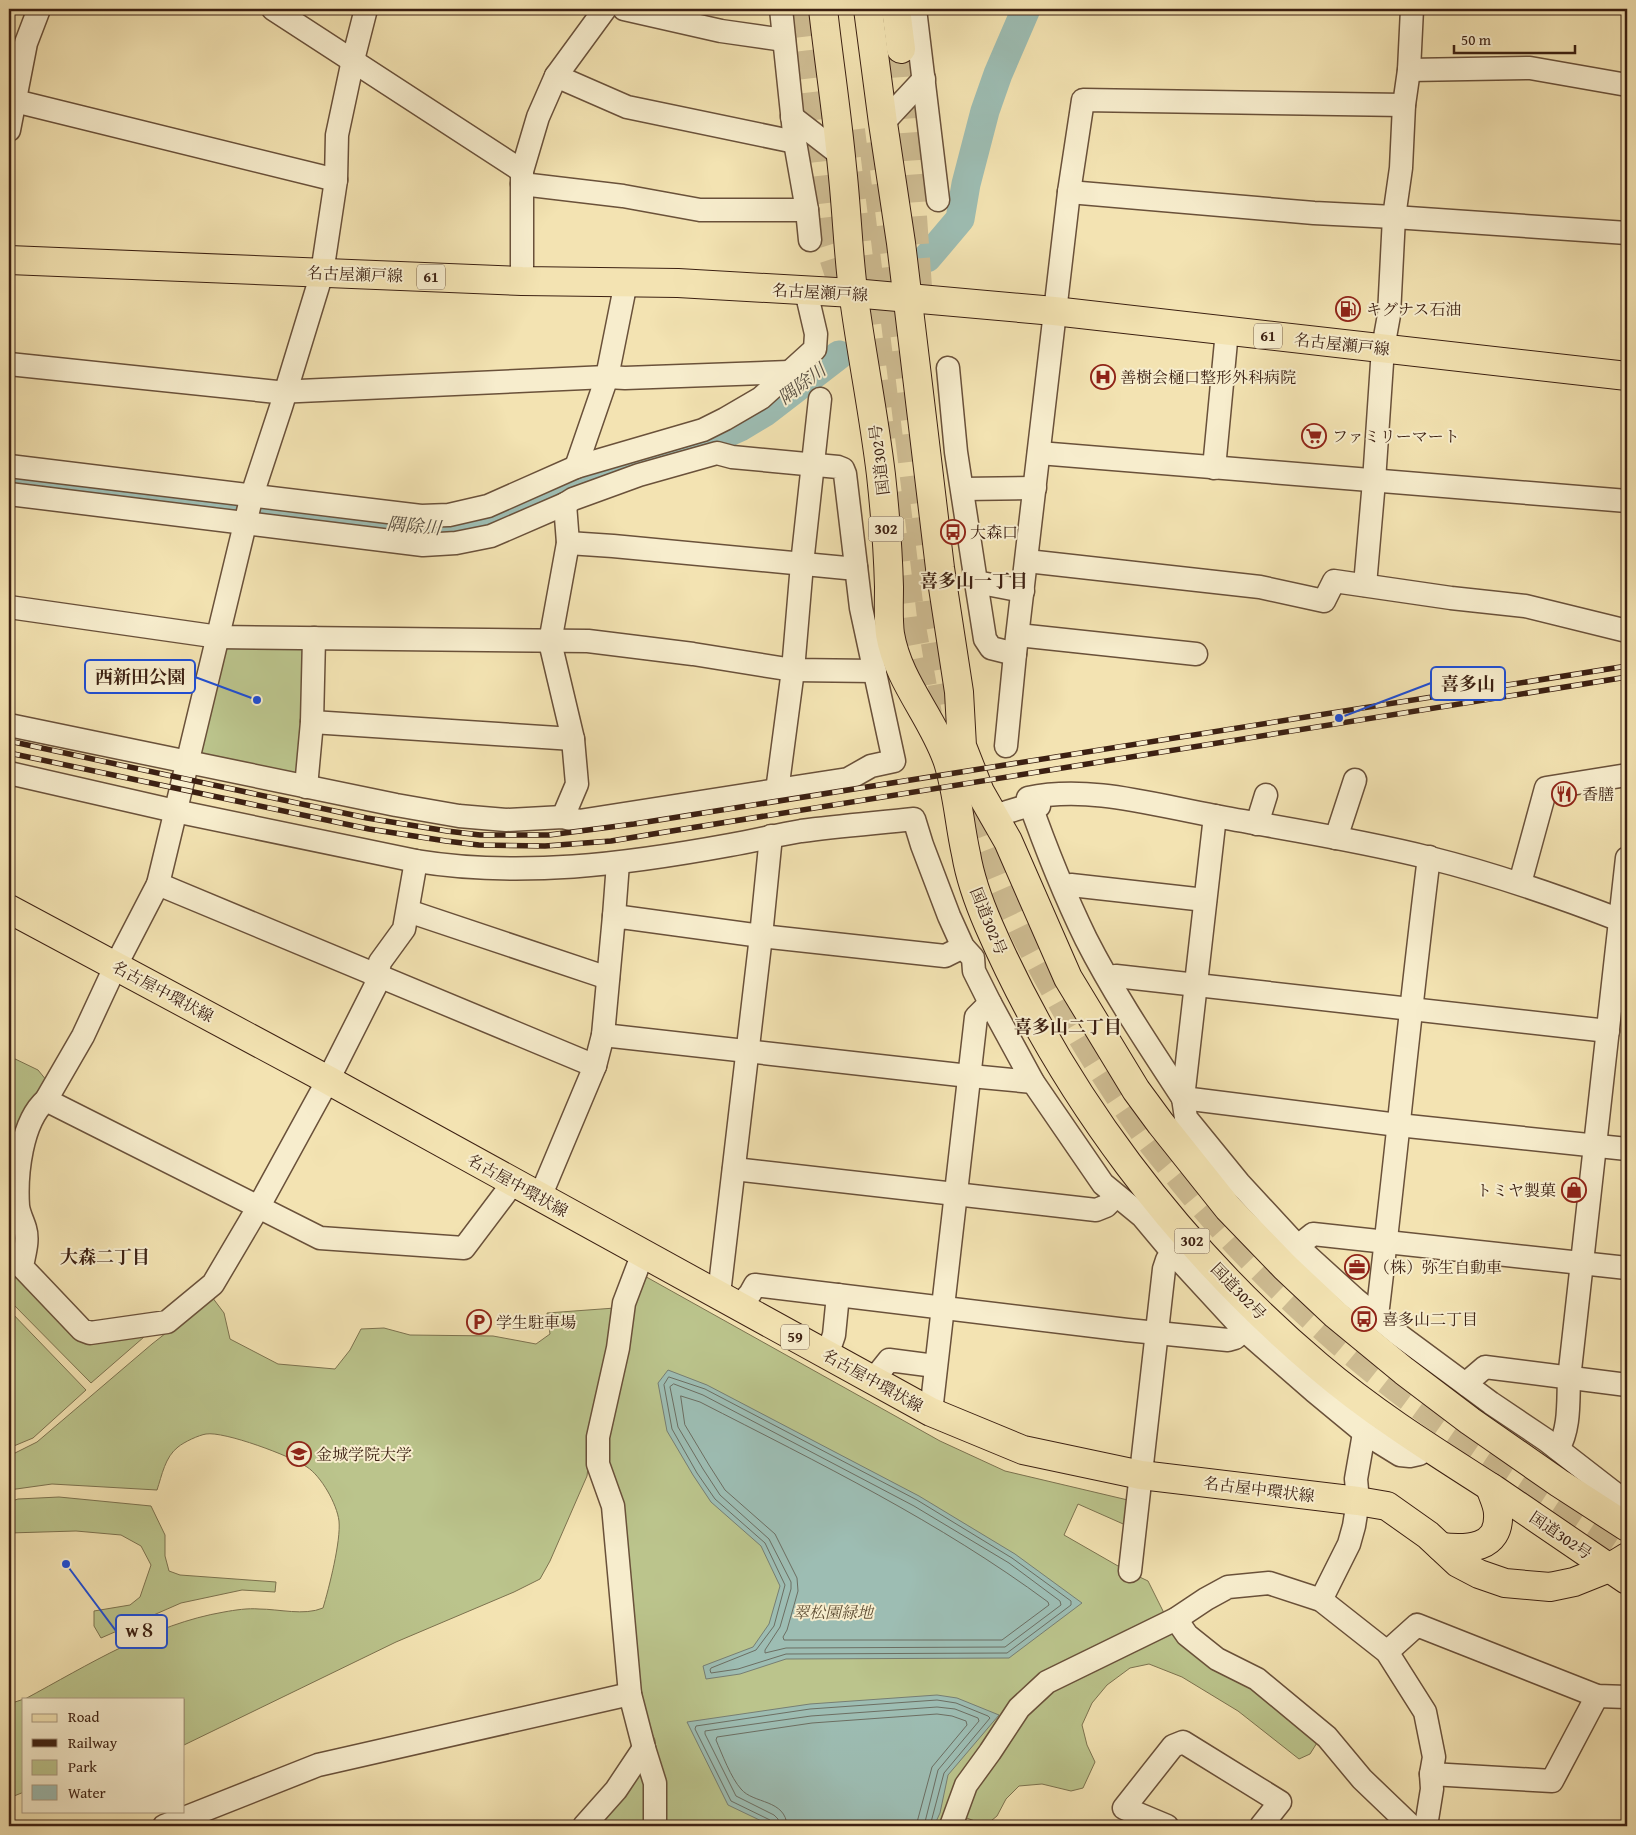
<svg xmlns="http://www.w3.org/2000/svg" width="1636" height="1835" font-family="'Gentium Book Plus','Noto Serif JP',serif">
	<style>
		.green { fill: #bbc48c; stroke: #7c724f }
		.water { fill: #9dbdb3; stroke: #767e73 }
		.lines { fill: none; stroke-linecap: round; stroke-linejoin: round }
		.shore { stroke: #6c6e62; stroke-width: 1 }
		.river { stroke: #9dbdb3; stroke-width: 29 }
		.highway-tunnel { stroke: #cebc92; stroke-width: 28; stroke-dasharray: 28 14; stroke-linecap: butt }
		.minor-casing { stroke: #6a513a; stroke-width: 25 }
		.major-casing { stroke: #3c2012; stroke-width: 30 }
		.highway-casing { stroke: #3c2012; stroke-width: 30 }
		.minor { stroke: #f7edcd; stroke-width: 22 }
		.major { stroke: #f3e3b2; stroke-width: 28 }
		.highway { stroke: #f3e3b2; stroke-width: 28 }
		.rail-casing { stroke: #3c2012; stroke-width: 5.5 }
		.rail { stroke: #f7edcd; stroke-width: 4; stroke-dasharray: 11; stroke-linecap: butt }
		.labels { text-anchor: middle; stroke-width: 4; stroke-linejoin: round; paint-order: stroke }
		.shield { fill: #f7edcd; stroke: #745e4a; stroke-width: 1 }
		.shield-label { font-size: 15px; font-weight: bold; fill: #3c2012 }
		.street-label { font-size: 16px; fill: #3c2012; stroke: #f7edcd }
		.poi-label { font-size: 16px; fill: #3c2012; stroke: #f7edcd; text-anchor: start }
		.park-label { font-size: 16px; font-style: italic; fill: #625137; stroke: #f7edcd }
		.water-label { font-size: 18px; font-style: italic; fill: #594f42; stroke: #f7edcd }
		.neighbourhood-label { font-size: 18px; font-weight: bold; fill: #3c2012; stroke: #f7edcd }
		.leader { fill: none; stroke: #1d4ed8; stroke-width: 2 }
		.callout-dot { fill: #1d4ed8; stroke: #f7edcd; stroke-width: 2 }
		.callout { fill: #f7edcd; stroke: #1d4ed8; stroke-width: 2 }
		.callout-label { font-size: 18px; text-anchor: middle; font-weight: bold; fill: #3c2012 }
	</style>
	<rect width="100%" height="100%" fill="#f3e3b2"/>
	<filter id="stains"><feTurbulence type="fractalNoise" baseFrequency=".004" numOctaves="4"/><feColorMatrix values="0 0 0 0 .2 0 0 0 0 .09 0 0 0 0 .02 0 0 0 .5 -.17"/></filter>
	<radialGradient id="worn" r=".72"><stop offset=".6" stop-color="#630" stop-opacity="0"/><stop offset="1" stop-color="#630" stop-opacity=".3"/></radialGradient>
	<g class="green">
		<polygon points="229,644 302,645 306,650 298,773 293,776 202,756 198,749 223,649"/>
		<polygon points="9,1056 38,1070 47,1081 17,1222 13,1270 9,1273 9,1107 12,1103 9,1088"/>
		<polygon points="641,1274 940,1441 1005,1471 1132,1501 1130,1527 1078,1504 1064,1535 1125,1570 1148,1581 1166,1617 1044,1679 946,1826 661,1826 655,1740 639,1707 605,1441"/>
		<polygon points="19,1275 77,1335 140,1332 144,1337 91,1383 9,1300 9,1283"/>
		<path d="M212,1297L224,1313L230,1339L278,1364L335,1369L350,1350L361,1329L384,1328L410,1335L493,1336L536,1344L550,1334L547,1313L615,1308L592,1433L587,1476L550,1561L540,1579L514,1592L396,1642L184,1745V1699H25C88,1665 153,1624 224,1612C235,1610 248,1608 259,1609C279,1609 304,1616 323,1608C329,1588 341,1541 339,1521C337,1504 321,1476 307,1467C291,1456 224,1431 206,1434C199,1435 184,1442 178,1447C165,1457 162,1475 157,1490L52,1484L9,1490V1456L37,1442L152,1344Z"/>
		<polygon points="9,1310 86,1390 33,1438 9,1448"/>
		<polygon points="59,1497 151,1506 165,1535 165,1556 169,1571 180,1575 276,1582 275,1592 242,1590 181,1603 101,1638 94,1626 94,1611 130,1605 140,1597 151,1565 141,1546 121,1535 76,1531 9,1533 9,1502 18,1499"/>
		<polygon points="1174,1624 1320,1738 1310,1754 1299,1759 1238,1711 1182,1677 1149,1664 1130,1668 1107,1685 1092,1703 1082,1725 1087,1745 1095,1762 1083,1788 1071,1791 1042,1784 1019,1786 1006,1799 997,1816 986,1825 961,1816 972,1788 1023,1713 1050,1686"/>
		<polygon points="24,1699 24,1792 9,1798 9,1704"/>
		<polygon points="644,1774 648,1826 590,1826 639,1775"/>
	</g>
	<g class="water">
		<polygon points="668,1370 707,1385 919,1496 1015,1554 1082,1603 1009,1658 786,1659 740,1674 706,1679 703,1666 753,1647 769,1624 780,1586 761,1546 711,1502 693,1475 667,1431 658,1383"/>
		<polygon points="937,1695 957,1698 999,1715 948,1775 940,1813 934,1826 772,1826 728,1805 687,1722 810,1704"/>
	</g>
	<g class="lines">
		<g class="shore">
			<polygon points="669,1377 705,1389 917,1500 1012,1558 1071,1601 1071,1605 1007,1653 786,1654 738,1669 711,1673 710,1670 711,1668 756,1650 774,1626 785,1585 765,1543 715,1499 697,1473 672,1429 664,1385"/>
			<polygon points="674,1384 703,1395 914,1506 1009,1563 1060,1601 1061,1605 1005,1647 786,1648 765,1653 765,1650 780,1627 791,1589 791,1582 769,1539 720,1495 703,1469 678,1427 670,1387"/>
			<path d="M681,1396L700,1402C819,1463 940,1522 1048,1602L1049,1605L1002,1640H784L783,1637L787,1630L798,1591L797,1578L775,1534L725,1490L709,1465L685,1425Z"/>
			<polyline points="773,1826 770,1820 731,1801 695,1729 696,1726 810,1709 937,1700 956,1703 988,1716 990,1718 944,1773 930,1826"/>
			<polyline points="779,1826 778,1819 774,1815 736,1796 705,1734 705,1731 811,1716 937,1707 955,1709 978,1718 979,1721 938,1770 924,1826"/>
			<path d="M787,1826C786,1799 753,1804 741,1789C731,1778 722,1754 716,1740L717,1737L812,1723L937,1714L952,1716L966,1721L967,1725L932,1767L916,1826"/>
		</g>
		<g class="river">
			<polyline points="927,258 960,219 966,184 985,111 998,74 1026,9"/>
			<polyline points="9,480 418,530 443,530 472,526 619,467 698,446 740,427 765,412 839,355"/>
		</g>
		<g class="highway-tunnel">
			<polyline points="800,9 826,235 848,303"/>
			<polyline points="901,49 918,287"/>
			<polyline points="851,130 889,439"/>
			<polyline points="873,142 932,625 945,704"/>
			<polyline points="895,492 912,627 928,714"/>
			<path d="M961,770C983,848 1016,922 1056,992C1084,1043 1115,1092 1149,1139C1159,1153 1171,1166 1182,1180C1240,1252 1307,1317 1380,1375C1459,1438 1544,1488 1627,1545"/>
		</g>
		<defs>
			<g id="minor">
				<polyline points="273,9 522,171"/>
				<path d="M366,9L353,60L337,135L336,180L322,273L281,407L252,495L158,884L116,965L83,1036L46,1100C21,1122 16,1175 18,1206C19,1214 23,1221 25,1228C29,1241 24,1254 22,1267L82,1330L90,1333L167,1322L213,1284L259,1206L328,1080L375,987L380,962L404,929L416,861"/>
				<polyline points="624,9 721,31 784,40"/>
				<polyline points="781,9 795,142 807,210 810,240"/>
				<polyline points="915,9 938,200"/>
				<polyline points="1409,70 1530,68 1627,85"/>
				<polyline points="556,76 627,107 795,142"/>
				<polyline points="15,101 336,180"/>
				<polyline points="792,117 841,155"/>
				<polyline points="883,123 924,79"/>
				<polyline points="9,130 26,43 39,9"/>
				<polyline points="522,184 623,196 700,210 807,210"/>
				<polyline points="1069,192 1314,213 1394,217 1627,233"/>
				<polyline points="522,281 522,171 538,117 556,76 605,9"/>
				<polyline points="9,364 277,392 607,377 625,378 789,372"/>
				<polyline points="948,368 956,452 976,582 1023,591"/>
				<polyline points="1039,453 1627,501"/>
				<polyline points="9,466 421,516 449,515 488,506 576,467 703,430 725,419 761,398 815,349 816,334 806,291"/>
				<polyline points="576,467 607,377 626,282"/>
				<polyline points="1214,468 1227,331"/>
				<polyline points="963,489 1035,488"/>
				<polyline points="9,494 423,545 456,543 491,536 565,504 573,499 639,475 717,453 732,457 838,467 843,469 845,474 861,608 894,761 871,766 848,779 579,821 563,817 506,820 459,816 396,805 9,725"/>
				<polyline points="568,543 613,546 846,568 856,567"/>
				<polyline points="1027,561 1260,587 1324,601 1334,581 1451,598 1525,606 1627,631"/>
				<polyline points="976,582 985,639 991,648 1015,654"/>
				<polyline points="1365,585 1374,481 1383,348 1389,315 1394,217 1401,168 1404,105 1409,70 1412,9"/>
				<polyline points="9,607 219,637 588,641 693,654 793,670 875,671"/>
				<polyline points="1018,635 1196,654"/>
				<polyline points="312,722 573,739"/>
				<polyline points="1006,746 1015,654 1069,192 1083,100 1404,105"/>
				<path d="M9,773L175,811L416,861C521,878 626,864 730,845C754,841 777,835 801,831C838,826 877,823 914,819L922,845L949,916L963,947L973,958L974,971L990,1003L1033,1082L1103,1184L1142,1216L1173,1253L1244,1330L1314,1391L1366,1434L1400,1455L1410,1456L1419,1454L1428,1448"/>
				<polyline points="306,787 312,722 314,638"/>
				<polyline points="777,791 793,670 802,564 820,399"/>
				<polyline points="1007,812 1030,805 1039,806"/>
				<polyline points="1215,816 1183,1098 1186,1118 1239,1183 1301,1250 1355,1299 1399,1335 1491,1403 1546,1440 1622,1499"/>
				<polyline points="563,817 577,784 573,739 550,642 568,543 565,504"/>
				<polyline points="1257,824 1266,795"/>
				<polyline points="1336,838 1355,780"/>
				<polyline points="1520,883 1546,788 1627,775"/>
				<polyline points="158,884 595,1066"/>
				<polyline points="1064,888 1071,885 1205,900"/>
				<polyline points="408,911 608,978"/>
				<polyline points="614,916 618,863"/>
				<polyline points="1109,977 1116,976 1608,1031"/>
				<polyline points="603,1035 960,1075 1033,1082"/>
				<path d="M1183,1098C1149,1046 1114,994 1086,939C1064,894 1045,846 1028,798C1089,785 1154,805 1215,816C1286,829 1359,840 1430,858C1494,874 1558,896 1620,920L1627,921"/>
				<polyline points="1183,1098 1398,1125 1627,1149"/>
				<polyline points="46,1100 320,1238 464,1248 513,1183"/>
				<polyline points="734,1169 1096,1210 1106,1206 1116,1196"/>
				<polyline points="540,1197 595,1066 603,1035 614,916 761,936 945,956 963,947"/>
				<polyline points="1301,1250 1303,1242 1313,1234 1627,1268"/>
				<polyline points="643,1253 624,1303 618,1348 598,1437 598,1464 613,1506 630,1694 644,1748 655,1783 655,1826"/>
				<polyline points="719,1294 761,936 771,836"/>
				<polyline points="739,1306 750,1294 755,1285 1127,1330 1228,1340 1235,1338 1244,1330"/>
				<path d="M1374,1315L1378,1308C1396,1158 1410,1008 1429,857"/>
				<polyline points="827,1355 834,1335 838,1295"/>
				<polyline points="873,1380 889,1360 935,1366"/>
				<polyline points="1467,1385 1471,1379 1485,1367 1627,1385"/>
				<polyline points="931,1412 976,1017 990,1003"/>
				<path d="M1558,1449C1570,1429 1568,1402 1569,1379L1627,858"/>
				<polyline points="1130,1571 1164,1269 1167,1260 1173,1253"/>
				<polyline points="1321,1600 1349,1544 1354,1526 1358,1501 1356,1479 1363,1439 1366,1434"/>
				<polyline points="1176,1619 1187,1635 1217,1659 1257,1679 1327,1737 1362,1779 1411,1826"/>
				<polyline points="1387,1652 1417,1625 1597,1696 1627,1697"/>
				<polyline points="1431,1774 1552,1781 1597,1696"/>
				<polyline points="164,1826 318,1765 630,1694"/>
				<polyline points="584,1826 616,1790 644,1748"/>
				<polyline points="951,1826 966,1785 990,1752 1019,1708 1047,1682 1176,1619 1206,1599 1228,1587 1269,1583 1321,1600 1387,1652 1425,1712 1434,1757 1431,1774 1432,1789 1426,1826"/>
				<polyline points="1167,1826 1124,1808 1173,1746 1183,1742 1280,1802 1261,1826"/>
			</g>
			<g id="major">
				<polyline points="9,260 522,281 678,283 853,293 1054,311 1627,376"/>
				<polyline points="9,909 328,1080 931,1412 1023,1450 1141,1475 1358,1501 1387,1506 1428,1535 1458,1563 1479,1574 1505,1583 1550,1587 1574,1582 1609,1568 1627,1557"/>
			</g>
			<g id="highway">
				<path d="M823,9C829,62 837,114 842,167C847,211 848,255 854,298C862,357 874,416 881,475C885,512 888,550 889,587C889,603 888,619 890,634C898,682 933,717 948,762C958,794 959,823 966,854C970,878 979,903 989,926C1062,1094 1178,1247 1318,1366C1373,1413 1434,1451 1495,1490C1539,1520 1583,1550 1627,1580"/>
				<polyline points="868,9 883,123 901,243 940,568 959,692 962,746 980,792 1008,841 1068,978 1136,1090 1161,1124 1228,1208 1285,1267 1336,1315 1404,1371 1470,1421 1559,1483 1627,1527"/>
				<polyline points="896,9 901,49"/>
				<path d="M1441,1547C1467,1550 1500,1549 1498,1514C1498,1505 1493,1496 1490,1487"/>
			</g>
		</defs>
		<use href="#minor" class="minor-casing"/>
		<use href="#major" class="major-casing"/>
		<use href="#highway" class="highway-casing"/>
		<use href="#minor" class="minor"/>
		<use href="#major" class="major"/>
		<use href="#highway" class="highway"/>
		<defs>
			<g id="rail">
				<polyline points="9,741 367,818 447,831 480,835 549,835 634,824 1627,666"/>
				<polyline points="9,753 369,829 446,841 479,845 545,846 611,841 653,834 1627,677"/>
			</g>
		</defs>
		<use href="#rail" class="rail-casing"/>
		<use href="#rail" class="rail"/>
	</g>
	<defs>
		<symbol id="fuel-ring" viewBox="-11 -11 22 22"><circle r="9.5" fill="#f7edcd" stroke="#8f2418" stroke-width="1.5"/><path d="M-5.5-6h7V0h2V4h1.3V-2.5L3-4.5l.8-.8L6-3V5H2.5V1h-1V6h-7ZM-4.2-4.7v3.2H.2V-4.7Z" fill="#8f2418"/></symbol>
		<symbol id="hospital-ring" viewBox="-11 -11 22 22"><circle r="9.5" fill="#f7edcd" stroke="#8f2418" stroke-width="1.5"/><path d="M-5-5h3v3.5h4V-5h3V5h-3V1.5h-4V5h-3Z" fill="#8f2418"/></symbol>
		<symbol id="supermarket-ring" viewBox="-11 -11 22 22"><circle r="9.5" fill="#f7edcd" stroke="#8f2418" stroke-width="1.5"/><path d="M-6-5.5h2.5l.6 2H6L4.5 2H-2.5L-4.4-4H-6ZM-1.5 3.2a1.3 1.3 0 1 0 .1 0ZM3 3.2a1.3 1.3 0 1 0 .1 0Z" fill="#8f2418"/></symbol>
		<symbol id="bus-ring" viewBox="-11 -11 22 22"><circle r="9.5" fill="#f7edcd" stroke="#8f2418" stroke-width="1.5"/><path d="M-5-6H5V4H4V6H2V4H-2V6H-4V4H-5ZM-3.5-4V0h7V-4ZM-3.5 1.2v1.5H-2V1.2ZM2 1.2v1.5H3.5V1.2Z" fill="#8f2418"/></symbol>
		<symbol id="restaurant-ring" viewBox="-11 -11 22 22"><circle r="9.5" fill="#f7edcd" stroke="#8f2418" stroke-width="1.5"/><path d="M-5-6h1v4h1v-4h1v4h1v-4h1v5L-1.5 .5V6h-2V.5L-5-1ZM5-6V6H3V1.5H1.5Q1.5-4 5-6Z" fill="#8f2418"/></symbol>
		<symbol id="shop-ring" viewBox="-11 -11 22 22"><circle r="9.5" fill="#f7edcd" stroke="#8f2418" stroke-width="1.5"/><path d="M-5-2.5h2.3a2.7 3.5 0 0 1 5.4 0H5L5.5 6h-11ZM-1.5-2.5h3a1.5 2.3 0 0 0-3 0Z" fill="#8f2418"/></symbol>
		<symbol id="office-ring" viewBox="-11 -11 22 22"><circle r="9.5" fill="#f7edcd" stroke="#8f2418" stroke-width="1.5"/><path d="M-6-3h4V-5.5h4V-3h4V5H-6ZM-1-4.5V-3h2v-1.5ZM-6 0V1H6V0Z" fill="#8f2418"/></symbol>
		<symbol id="parking-ring" viewBox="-11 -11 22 22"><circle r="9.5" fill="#f7edcd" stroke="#8f2418" stroke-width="1.5"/><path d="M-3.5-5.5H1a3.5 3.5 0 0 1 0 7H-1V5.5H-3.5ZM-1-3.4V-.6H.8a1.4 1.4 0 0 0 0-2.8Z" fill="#8f2418"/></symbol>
		<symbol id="university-ring" viewBox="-11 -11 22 22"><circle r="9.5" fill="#f7edcd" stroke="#8f2418" stroke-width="1.5"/><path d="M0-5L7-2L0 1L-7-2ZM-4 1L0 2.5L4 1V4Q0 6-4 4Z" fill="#8f2418"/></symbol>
	</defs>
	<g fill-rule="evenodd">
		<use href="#fuel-ring" x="1334" y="295" width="28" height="28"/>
		<use href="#hospital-ring" x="1089" y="363" width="28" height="28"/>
		<use href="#supermarket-ring" x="1300" y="422" width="28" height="28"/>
		<use href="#bus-ring" x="939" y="518" width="28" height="28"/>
		<use href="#restaurant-ring" x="1550" y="780" width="28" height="28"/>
		<use href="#shop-ring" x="1560" y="1176" width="28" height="28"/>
		<use href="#office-ring" x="1343" y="1253" width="28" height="28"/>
		<use href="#bus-ring" x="1350" y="1305" width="28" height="28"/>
		<use href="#parking-ring" x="465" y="1308" width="28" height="28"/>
		<use href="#university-ring" x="285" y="1440" width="28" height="28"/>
	</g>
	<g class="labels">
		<g class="shield">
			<rect x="417" y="264.5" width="28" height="25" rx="4"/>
			<rect x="1254" y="323.5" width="28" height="25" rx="4"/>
			<rect x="868.5" y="516.5" width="35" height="25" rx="4"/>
			<rect x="1174.5" y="1228.5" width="35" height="25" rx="4"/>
			<rect x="781" y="1324.5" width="28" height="25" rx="4"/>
		</g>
		<g class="shield-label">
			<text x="431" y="282">61</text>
			<text x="1268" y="341">61</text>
			<text x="886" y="534">302</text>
			<text x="1192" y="1246">302</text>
			<text x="795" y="1342">59</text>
		</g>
		<g class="street-label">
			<text transform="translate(355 274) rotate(2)" y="6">名古屋瀬戸線</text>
			<text transform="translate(820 292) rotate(3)" y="6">名古屋瀬戸線</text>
			<text transform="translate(1342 344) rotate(6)" y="6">名古屋瀬戸線</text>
			<text transform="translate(879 460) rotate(-97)" y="6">国道302号</text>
			<text transform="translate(989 921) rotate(68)" y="6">国道302号</text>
			<text transform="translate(163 991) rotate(28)" y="6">名古屋中環状線</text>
			<text transform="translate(518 1185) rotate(29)" y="6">名古屋中環状線</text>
			<text transform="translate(1239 1291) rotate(46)" y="6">国道302号</text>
			<text transform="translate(873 1380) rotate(29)" y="6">名古屋中環状線</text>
			<text transform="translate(1259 1489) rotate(7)" y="6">名古屋中環状線</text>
			<text transform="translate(1561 1535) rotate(34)" y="6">国道302号</text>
		</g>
		<g class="poi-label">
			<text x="1366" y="315">キグナス石油</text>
			<text x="1120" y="383">善樹会樋口整形外科病院</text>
			<text x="1332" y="442">ファミリーマート</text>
			<text x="970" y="538">大森口</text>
			<text x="1582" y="800">香膳</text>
			<text x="1556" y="1196" text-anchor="end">トミヤ製菓</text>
			<text x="1374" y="1273">（株）弥生自動車</text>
			<text x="1382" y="1325">喜多山二丁目</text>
			<text x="496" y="1328">学生駐車場</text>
			<text x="316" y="1460">金城学院大学</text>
		</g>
		<g class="park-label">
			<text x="833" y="1618">翠松園緑地</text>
		</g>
		<g class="water-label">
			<text transform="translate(802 384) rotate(-37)" y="6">隅除川</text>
			<text transform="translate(414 526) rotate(5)" y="6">隅除川</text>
		</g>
		<g class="neighbourhood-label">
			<text x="974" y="587">喜多山一丁目</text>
			<text x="1068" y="1033">喜多山二丁目</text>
			<text x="105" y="1263">大森二丁目</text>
		</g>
	</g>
	<path class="leader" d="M257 700L195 677M1339 718L1431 683M66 1564L116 1631"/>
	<g class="callout-dot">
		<circle cx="257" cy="700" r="5"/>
		<circle cx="1339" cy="718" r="5"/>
		<circle cx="66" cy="1564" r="5"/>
	</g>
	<g class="callout">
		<rect x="85" y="660" width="110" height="33" rx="5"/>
		<rect x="1431" y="667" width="74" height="33" rx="5"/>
		<rect x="116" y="1615" width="51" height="33" rx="5"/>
	</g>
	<g class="callout-label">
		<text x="140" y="683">西新田公園</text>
		<text x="1468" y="690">喜多山</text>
		<text x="141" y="1637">w８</text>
	</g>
	<rect width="1636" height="1835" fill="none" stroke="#f3e3b2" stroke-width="30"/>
	<rect x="10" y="10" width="1616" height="1815" fill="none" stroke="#3c2012" stroke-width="2.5"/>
	<rect x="15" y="15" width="1606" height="1805" fill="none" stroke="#3c2012"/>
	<rect x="22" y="1698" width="162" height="115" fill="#f7edcd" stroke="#ac9b82"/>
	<rect x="32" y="1714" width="25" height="8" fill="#f3e3b2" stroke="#ac9b82"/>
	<text x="68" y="1722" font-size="15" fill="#3c2012">Road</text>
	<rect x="32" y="1739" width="25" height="8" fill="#3c2012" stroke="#ac9b82"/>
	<text x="68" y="1748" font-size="15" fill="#3c2012">Railway</text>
	<rect x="32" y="1760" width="25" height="15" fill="#bbc48c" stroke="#ac9b82"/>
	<text x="68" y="1772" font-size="15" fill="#3c2012">Park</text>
	<rect x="32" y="1785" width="25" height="15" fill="#9dbdb3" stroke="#ac9b82"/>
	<text x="68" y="1798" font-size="15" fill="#3c2012">Water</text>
	<path d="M1454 45v8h121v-8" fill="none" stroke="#3c2012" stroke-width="2.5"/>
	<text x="1461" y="45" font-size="15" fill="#3c2012" stroke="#f7edcd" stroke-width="4" paint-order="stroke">50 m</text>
	<rect width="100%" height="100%" filter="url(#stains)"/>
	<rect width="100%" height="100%" fill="url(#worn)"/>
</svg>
